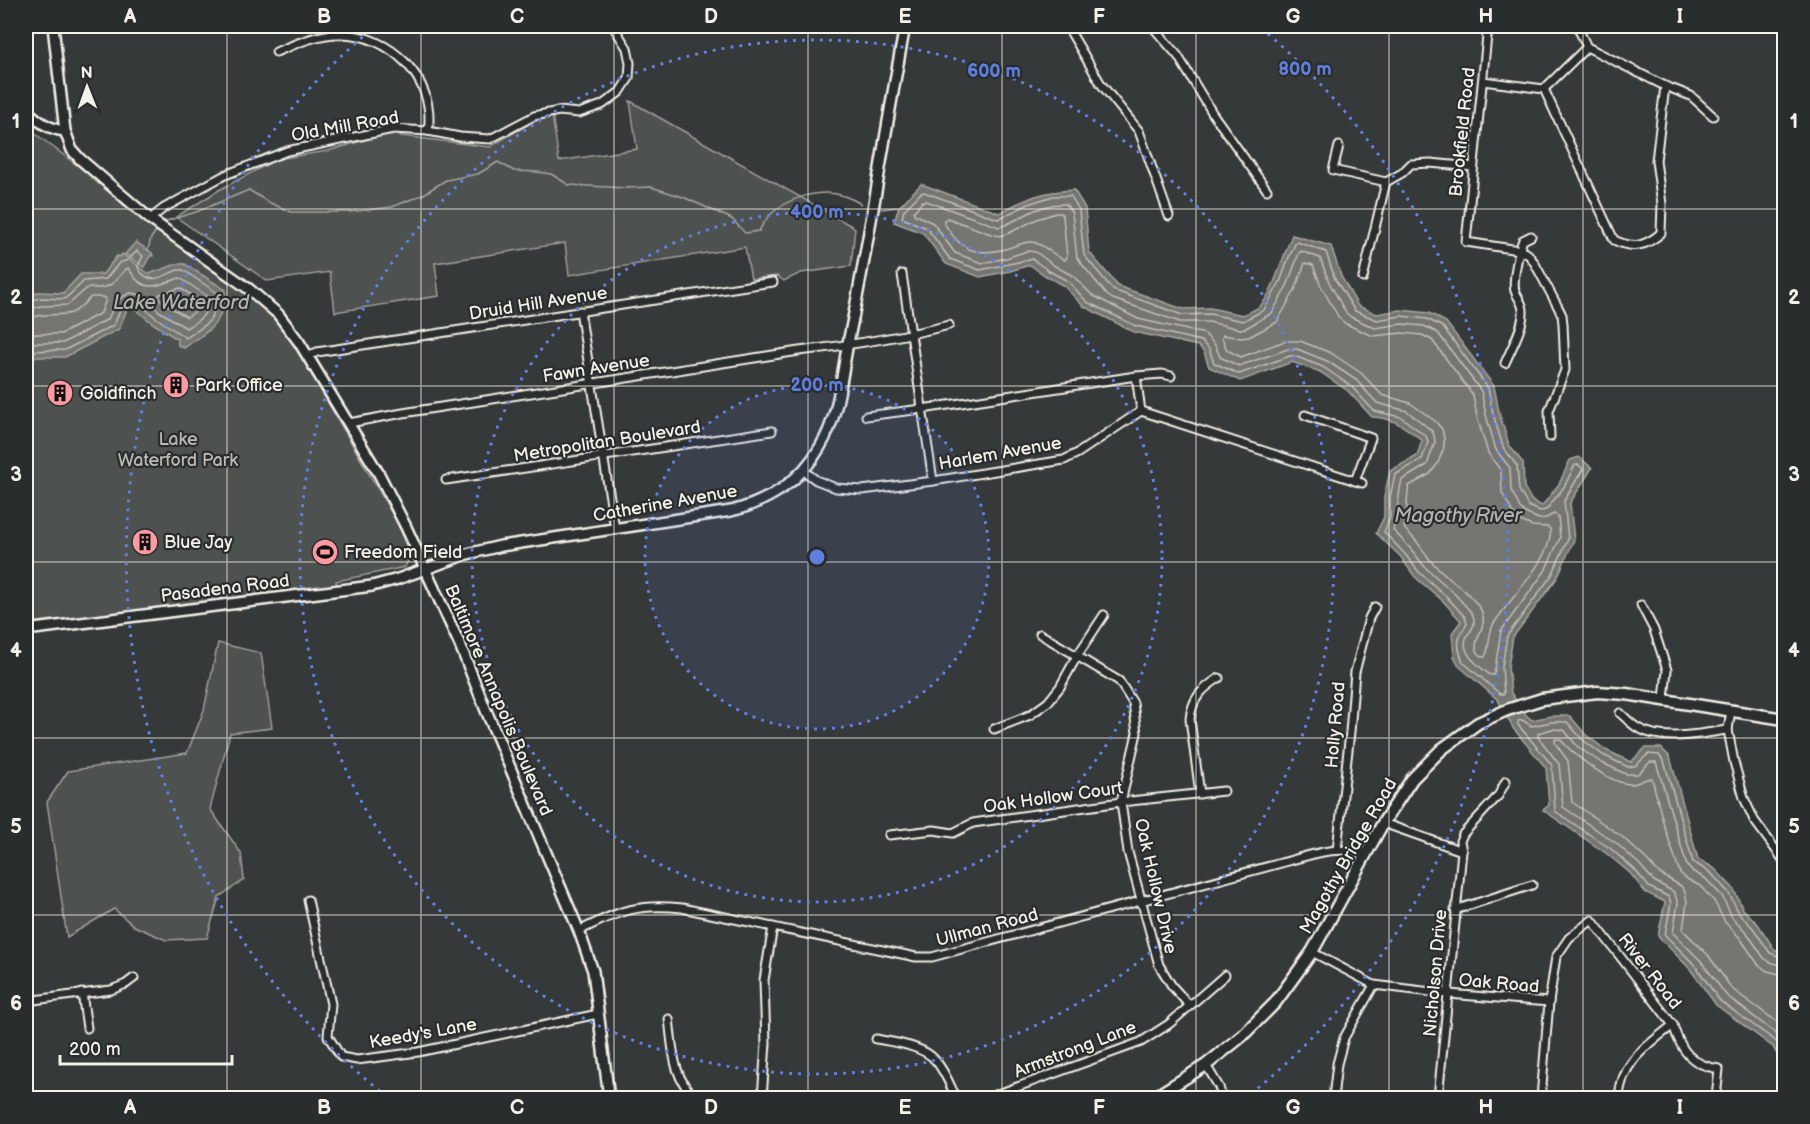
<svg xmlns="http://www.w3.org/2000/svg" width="1810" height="1124" font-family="'Balsamiq Sans',sans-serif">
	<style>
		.green { fill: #4e514f; stroke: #a1a19c; stroke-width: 1.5 }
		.water { fill: #757572; stroke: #a8a7a1; stroke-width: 1.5 }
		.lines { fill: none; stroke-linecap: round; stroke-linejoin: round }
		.shore { stroke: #c1bfb9; stroke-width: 1.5 }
		.stream { stroke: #a8a7a1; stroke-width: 1.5 }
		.street-casing { stroke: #f4f1e8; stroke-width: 11 }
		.secondary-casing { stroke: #f4f1e8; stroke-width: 14 }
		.primary-casing { stroke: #f4f1e8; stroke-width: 15 }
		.street { stroke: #2a2d2e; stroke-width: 7 }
		.secondary { stroke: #2a2d2e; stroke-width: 9 }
		.primary { stroke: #2a2d2e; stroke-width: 10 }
		.grid { fill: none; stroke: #f4f1e8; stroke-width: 1.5; stroke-opacity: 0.55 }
		.ring { fill: none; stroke: #5e7fdd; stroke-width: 3; stroke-dasharray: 3 6 }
		.labels { text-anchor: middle; stroke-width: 4.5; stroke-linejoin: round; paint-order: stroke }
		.street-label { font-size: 18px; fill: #f4f1e8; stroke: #2a2d2e }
		.poi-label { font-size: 18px; fill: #f4f1e8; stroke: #2a2d2e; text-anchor: start }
		.park-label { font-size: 18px; fill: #bab9b2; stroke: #2a2d2e }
		.water-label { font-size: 20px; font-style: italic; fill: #b4b3ad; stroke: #2a2d2e }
		.centre { fill: #5e7fdd; stroke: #2a2d2e; stroke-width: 3 }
		.ring-label { font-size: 18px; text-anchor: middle; font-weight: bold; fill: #5e7fdd; stroke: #2a2d2e; stroke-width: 4.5; stroke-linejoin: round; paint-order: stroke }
		.neatline { fill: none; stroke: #f4f1e8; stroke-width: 2 }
		.grid-label { font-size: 20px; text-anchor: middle; font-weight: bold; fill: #f4f1e8 }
	</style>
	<rect width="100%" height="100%" fill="#363939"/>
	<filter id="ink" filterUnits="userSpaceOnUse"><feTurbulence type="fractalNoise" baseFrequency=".0167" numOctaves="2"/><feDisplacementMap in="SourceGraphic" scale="12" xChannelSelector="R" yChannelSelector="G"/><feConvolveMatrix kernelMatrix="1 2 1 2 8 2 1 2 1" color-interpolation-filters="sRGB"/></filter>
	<g filter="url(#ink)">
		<g class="green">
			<polygon points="630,101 855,228 851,266 801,273 784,281 777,276 751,279 745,247 569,275 565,243 435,263 439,296 335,312 330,272 267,281 176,217 219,190 277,159 328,151 386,134 490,147 544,115 552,114 559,161 637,149"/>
			<polygon points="29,129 82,169 145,223 243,290 272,316 300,354 405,536 403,539 411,555 405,567 336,581 337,585 26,625 26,144"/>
			<polygon points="218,643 261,653 272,728 230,733 210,809 241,853 244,880 219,897 207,938 166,940 134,926 114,909 67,937 47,802 68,771 187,753 204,710"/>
		</g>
		<g class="water">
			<path d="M921,184L999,213C1027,198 1042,191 1074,190L1085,208L1089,252L1118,286L1183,309L1210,308L1243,315C1248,312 1256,310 1260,306C1272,296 1285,251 1292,235L1331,246L1341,276L1358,306L1377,314L1400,310L1429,313L1446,322L1494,386L1499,412L1509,445L1523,463L1524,487L1532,501L1542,506L1559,484L1570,460L1579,457L1592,468L1570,503L1574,540L1557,578L1513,637L1508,667L1511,693L1526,715L1532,720L1551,716H1570L1586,735L1606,750L1631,762L1645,748H1661L1670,757L1698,859L1714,868L1733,888L1743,909L1758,924L1774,949L1784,953V1066L1773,1047L1716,1005L1690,969L1658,936L1665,902L1645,892L1630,873L1607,854L1543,810L1549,805L1546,768L1513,728L1498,700L1459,666L1454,656L1452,633L1461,621L1443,601L1415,577L1400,556L1376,533L1384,517V497L1390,471L1417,456L1422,440C1406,428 1393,417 1372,417L1348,391L1320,372L1292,362L1240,381L1209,367L1204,352L1198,346L1134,332L1083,306L1064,286L1046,276L1030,265L1010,271L980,277L946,264L923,233L894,222L899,207Z"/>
			<polygon points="136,242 152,253 153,256 150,256 144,267 125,254"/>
			<path d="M122,254L149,274L177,264H185L226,290C224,299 223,311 218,319C211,332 195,339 184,348L178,345L177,339L151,322L132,306L127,309L119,329L65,357H26V297L38,292L63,293L81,274H103L117,256L120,257Z"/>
		</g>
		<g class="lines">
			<g class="shore">
				<path d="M924,192L998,219L1031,203L1053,196H1071L1079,210L1084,255L1113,290L1182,315L1210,314L1243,321L1264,310L1280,282L1289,257L1295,244L1297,242L1326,252L1335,279L1355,311L1377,320L1401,316L1427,319L1443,327L1488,388L1493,414L1503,447L1517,466L1519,490L1528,506L1540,511L1546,510L1564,487L1575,465H1579L1583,469L1564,501L1568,539L1552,575L1507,636L1502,667L1504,694H1500L1463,662C1456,645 1457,638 1467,624L1465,617L1447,597L1419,572L1404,553L1384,532L1390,518V497L1395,475L1422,459L1428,442L1426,436L1401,417L1374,411L1351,386L1323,367L1294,356H1290L1239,374L1214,363L1209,349L1201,341L1136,326L1087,302L1068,281L1049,271L1032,259L980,270L950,259L927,228L902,218L904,210L921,193Z"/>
				<path d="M923,201H926L999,227C1007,225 1014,221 1021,217C1035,209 1050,203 1066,204L1072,213L1077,258L1107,295L1113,299L1180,322H1209L1240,329L1246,328L1272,313L1287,286L1299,253L1301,251L1320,258L1329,282L1346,313L1351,317L1375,328L1401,324L1424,326L1438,333L1481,391L1486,415L1496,450L1510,468L1511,490L1520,508L1525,513L1539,519L1546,518L1554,514L1558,516L1560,538L1545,571L1501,631L1494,675H1490C1479,666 1459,653 1467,636C1470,631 1473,629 1474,624V618L1471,612L1453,592L1425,567L1410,548L1393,530C1399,514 1397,497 1402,480L1427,465L1435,442L1434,435L1431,430L1407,411L1377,403L1356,380L1327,361L1297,349H1288L1239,366L1220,357L1215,345L1205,334L1138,319L1092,295L1073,276L1053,265L1036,252L1027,251L1006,258L982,263L955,253L933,223L914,214V211Z"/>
				<path d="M1056,213H1061L1063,216L1067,257L1065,260C1053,256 1045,244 1032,242C1023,241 1014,247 1005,249C973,257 959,249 943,221L947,218L991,234L1000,236L1009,233L1037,219Z"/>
				<path d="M1305,263L1313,265L1321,286L1339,318L1346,324L1373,336L1402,333L1422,335L1432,340L1473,395L1477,417L1488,453L1501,471L1502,493L1513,513L1520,521L1532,526L1548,527L1550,529C1554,557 1507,601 1493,625C1488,635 1490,648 1485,657H1482C1465,642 1491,630 1481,610C1469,590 1446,578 1431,561C1426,555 1422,548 1417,542C1413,537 1408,533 1404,528C1408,515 1406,500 1409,486L1430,474L1438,463L1444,447V438L1442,429L1435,421L1410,403L1382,395L1361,373L1331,353L1300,341H1285L1241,357L1227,350L1222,338L1223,335L1241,338L1249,337L1277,322L1295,290Z"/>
				<polygon points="180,288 200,301 196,311 187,317 165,304 158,297 160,294"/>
				<path d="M26,302L40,298L65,299L84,281L106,279L119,263L128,260L137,251L143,256L138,266L139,270C151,286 162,276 178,270H183L219,294C212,324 210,322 186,338L155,317L136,301L132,300L122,306L114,325L65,350L26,351"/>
				<path d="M26,310L41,306L68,305L87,288C93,288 102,289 108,286C117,283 120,272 128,268C131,271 132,275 136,279C149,293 165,282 180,278L210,298C206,316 202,319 186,328L159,311L141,295L130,293L117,300L108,319L63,343H26"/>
				<path d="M26,319C32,318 38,315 44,315C74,313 68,319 91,297H104L106,299L101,313L61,334H26"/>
				<polyline points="1784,958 1770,953 1753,928 1739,913 1728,892 1711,873 1693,862 1664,761 1659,755 1648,754 1635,766 1628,767 1603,755 1583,740 1567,722 1551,722 1532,726 1522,720 1518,721 1518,725 1552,765 1555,811 1611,849 1634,869 1649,887 1669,897 1671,903 1665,935 1695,965 1720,1001 1777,1042 1784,1054"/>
				<polyline points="1784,966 1770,962 1764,958 1747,933 1732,917 1722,896 1706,879 1692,871 1687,866 1656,762 1650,762 1638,774 1626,774 1600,762 1578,747 1564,730 1552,729 1538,733 1538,737 1559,764 1563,807 1616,843 1639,864 1654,881 1674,892 1678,903 1673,933 1701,961 1726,995 1784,1040"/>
				<path d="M1784,975L1767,971L1758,964L1740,938L1725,922L1714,901L1700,886L1687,879L1680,873L1663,822L1652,778C1645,778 1639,784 1630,784C1609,783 1573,755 1560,739H1555V743L1568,761L1572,802L1621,836L1645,858L1660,874L1681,886L1685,892L1687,902L1683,930L1708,955L1732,989L1784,1027"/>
			</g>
			<g class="stream">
				<polyline points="881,209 899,207"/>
				<path d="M163,222L196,212L249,190L268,202L291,212H349L392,207L422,195L446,180L478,174L498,162L514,171L538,172L551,174L569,185L626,188L651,187L683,197L732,219L745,233L759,231C762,226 765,220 770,215C786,198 821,188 844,196C850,198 856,201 861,204"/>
				<polyline points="148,250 151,238 157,230"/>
			</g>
			<defs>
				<g id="street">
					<polyline points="1067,26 1101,84 1139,131 1169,216"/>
					<polyline points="1152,26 1178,56 1213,114 1267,190"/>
					<polyline points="1488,26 1466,242 1519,250 1528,254 1534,262 1558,307 1562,315 1563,324 1565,370 1549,411 1550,437"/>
					<polyline points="1577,26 1587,47 1665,86 1691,96 1713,116"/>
					<path d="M276,52C295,44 317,34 339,34C389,33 437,79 428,131"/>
					<path d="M1483,81L1544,89L1614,240C1633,249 1645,247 1661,233L1662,204L1656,161L1665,86"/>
					<polyline points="1544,89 1587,47"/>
					<polyline points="1339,146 1333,170 1386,182 1402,173 1411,164 1430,163 1473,167"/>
					<polyline points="150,219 164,208 225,175 287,151 393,129 428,131 460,137 490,139 534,116 559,111 579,113 602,105 620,92 629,78 630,63 627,48 613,26"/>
					<polyline points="902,274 933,481"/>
					<polyline points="1363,278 1386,182"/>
					<polyline points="580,311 615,529"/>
					<polyline points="308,356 317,352 773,282"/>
					<path d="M1505,363C1511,349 1523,328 1523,313C1524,304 1518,299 1515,291C1512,281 1519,249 1523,240L1531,236"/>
					<polyline points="1136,376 1141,411"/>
					<polyline points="1141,411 1362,483"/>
					<polyline points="1305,415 1371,438 1355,481"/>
					<polyline points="866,416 922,409 1136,376 1162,374 1171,376"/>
					<path d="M349,423L403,413L799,351C850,345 899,338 949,325"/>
					<polyline points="804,471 816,480 836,488 862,490 933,481 1064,460 1078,453 1141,411"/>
					<polyline points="446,480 772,431"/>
					<polyline points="1641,605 1654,630 1667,670 1664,699"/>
					<polyline points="1040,634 1119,681 1133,703 1137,733 1121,802 1128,852 1159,965 1172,986 1190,1006"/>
					<polyline points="1731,710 1728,730 1734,762 1744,798 1754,820 1784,861"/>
					<path d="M1620,713C1626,718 1632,725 1638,728C1664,743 1701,733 1728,730"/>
					<polyline points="994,729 1030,715 1048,702 1060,687 1077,656 1104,615"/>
					<path d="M1200,794L1190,719C1192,698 1202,689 1219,678"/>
					<polyline points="1383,823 1462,851 1460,841 1463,834 1498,796 1506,781"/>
					<polyline points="889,835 934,830 953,833 973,823 1121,802 1224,791"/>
					<polyline points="1337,850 1350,732 1355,672 1369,618 1375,607"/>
					<polyline points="308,900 331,1004 328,1036 341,1057 357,1060 418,1052 598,1014"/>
					<polyline points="1455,910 1532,885"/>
					<path d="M579,931C618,911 638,903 682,908L916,957H932L1281,863C1308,856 1340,843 1367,855"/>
					<polyline points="1312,952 1374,985 1448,994 1549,1002"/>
					<polyline points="82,993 87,1028"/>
					<polyline points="26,1001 111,990 126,984 134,978"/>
					<path d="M669,1019C673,1048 672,1078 696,1098"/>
					<path d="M876,1039C893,1042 924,1046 935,1060C945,1071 950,1085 956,1098"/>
					<polyline points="1206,1065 1219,1087 1222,1098"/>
					<polyline points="762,1098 766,1043 764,980 773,927"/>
					<polyline points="987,1098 1141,1042 1169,1024 1225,975"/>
					<polyline points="1333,1098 1337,1064 1344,1038 1374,985"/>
					<polyline points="1438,1098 1462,851"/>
					<path d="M1541,1098L1549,1002L1556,957L1569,938L1592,920L1673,1025C1681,1051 1691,1065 1719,1069L1716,1098"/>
					<path d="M1619,1098C1621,1062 1647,1046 1673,1025"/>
				</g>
				<g id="secondary">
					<polyline points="53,26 65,131 72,150 80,159 150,219 249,289 278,314 299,342 379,474 406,527 460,645 485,708 579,931 593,971 609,1098"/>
					<path d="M26,110C38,121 48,129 65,131"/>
					<path d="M26,630L372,586L398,579L467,554L501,546L731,511C768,502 801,481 820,447C839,416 841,378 848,343C870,238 885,131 905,26"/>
				</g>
				<polyline id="primary" points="1153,1098 1206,1065 1242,1036 1275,1003 1312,952 1383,823 1412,779 1442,749 1478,723 1507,710 1542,699 1597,692 1626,694 1784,719"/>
			</defs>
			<use href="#street" class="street-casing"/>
			<use href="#secondary" class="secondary-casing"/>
			<use href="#primary" class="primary-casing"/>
			<use href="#street" class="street"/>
			<use href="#secondary" class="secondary"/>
			<use href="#primary" class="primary"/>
		</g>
	</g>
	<path class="grid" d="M227,26V1098M421,26V1098M614,26V1098M808,26V1098M1002,26V1098M1196,26V1098M1389,26V1098M1583,26V1098M26,209H1784M26,386H1784M26,562H1784M26,738H1784M26,915H1784"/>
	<circle cx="817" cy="557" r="172" fill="#5e7fdd" fill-opacity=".12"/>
	<g class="ring">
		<circle cx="817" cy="557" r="172"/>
		<circle cx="817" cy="557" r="345"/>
		<circle cx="817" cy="557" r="517"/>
		<path d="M387 1097A690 690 0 0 1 373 28M1261 28A690 690 0 0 1 1247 1097"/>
	</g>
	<defs>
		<symbol id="building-disc" viewBox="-11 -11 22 22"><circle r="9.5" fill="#ff9aa2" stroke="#2a2d2e"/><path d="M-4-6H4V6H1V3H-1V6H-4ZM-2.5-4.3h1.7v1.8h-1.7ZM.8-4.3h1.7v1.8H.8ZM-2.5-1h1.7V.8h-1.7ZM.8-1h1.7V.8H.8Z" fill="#111"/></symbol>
		<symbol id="stadium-disc" viewBox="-11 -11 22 22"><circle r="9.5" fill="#ff9aa2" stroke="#2a2d2e"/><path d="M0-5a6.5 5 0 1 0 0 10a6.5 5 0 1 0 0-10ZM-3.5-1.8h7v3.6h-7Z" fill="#111"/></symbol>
	</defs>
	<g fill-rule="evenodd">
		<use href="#building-disc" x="161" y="370" width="30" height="30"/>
		<use href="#building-disc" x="45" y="378" width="30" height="30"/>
		<use href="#building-disc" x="130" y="527" width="30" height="30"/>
		<use href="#stadium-disc" x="310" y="537" width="30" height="30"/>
	</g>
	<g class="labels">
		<g class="street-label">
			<text transform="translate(345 126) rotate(-10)" y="6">Old Mill Road</text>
			<text transform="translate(1462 132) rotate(-84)" y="6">Brookfield Road</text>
			<text transform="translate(538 303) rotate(-9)" y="6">Druid Hill Avenue</text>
			<text transform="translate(596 368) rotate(-9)" y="6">Fawn Avenue</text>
			<text transform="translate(607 441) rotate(-9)" y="6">Metropolitan Boulevard</text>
			<text transform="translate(1000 453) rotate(-10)" y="6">Harlem Avenue</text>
			<text transform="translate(665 503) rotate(-10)" y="6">Catherine Avenue</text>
			<text transform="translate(225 588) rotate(-7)" y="6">Pasadena Road</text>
			<text transform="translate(499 700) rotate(67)" y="6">Baltimore Annapolis Boulevard</text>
			<text transform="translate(1335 725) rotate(-85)" y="6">Holly Road</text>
			<text transform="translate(1053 797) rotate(-8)" y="6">Oak Hollow Court</text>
			<text transform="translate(1348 856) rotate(-60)" y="6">Magothy Bridge Road</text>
			<text transform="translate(1156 886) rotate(77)" y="6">Oak Hollow Drive</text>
			<text transform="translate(987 927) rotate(-15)" y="6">Ullman Road</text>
			<text transform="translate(1650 971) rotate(52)" y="6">River Road</text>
			<text transform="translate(1435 973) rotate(-85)" y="6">Nicholson Drive</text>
			<text transform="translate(1499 983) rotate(5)" y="6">Oak Road</text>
			<text transform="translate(423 1033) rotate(-10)" y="6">Keedy's Lane</text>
			<text transform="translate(1075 1049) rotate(-21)" y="6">Armstrong Lane</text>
		</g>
		<g class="poi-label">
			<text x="195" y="391">Park Office</text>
			<text x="80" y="399">Goldfinch</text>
			<text x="164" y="548">Blue Jay</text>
			<text x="344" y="558">Freedom Field</text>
		</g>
		<g class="park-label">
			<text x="178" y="445">Lake<tspan x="178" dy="21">Waterford Park</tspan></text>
		</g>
		<g class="water-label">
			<text x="181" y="309">Lake Waterford</text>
			<text x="1458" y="522">Magothy River</text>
		</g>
	</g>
	<circle cx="817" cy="557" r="9" class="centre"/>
	<g class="ring-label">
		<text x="1305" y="75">800 m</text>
		<text x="994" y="77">600 m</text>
		<text x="817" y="218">400 m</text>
		<text x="817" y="391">200 m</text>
	</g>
	<rect width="1810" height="1124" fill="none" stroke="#2a2d2e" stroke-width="66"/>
	<g transform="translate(87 87) rotate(359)" stroke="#2a2d2e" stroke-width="4.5" paint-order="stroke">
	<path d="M0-4.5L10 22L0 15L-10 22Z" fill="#f4f1e8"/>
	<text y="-9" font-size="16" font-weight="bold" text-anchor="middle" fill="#f4f1e8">N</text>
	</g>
	<path d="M60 1055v9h172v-9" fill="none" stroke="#f4f1e8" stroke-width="3"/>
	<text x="69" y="1055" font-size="18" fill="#f4f1e8" stroke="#2a2d2e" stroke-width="4.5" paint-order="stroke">200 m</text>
	<rect x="33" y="33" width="1744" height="1058" class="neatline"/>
	<g class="grid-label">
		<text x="130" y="23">A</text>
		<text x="324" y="23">B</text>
		<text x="517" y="23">C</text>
		<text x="711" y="23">D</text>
		<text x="905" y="23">E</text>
		<text x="1099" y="23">F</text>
		<text x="1293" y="23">G</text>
		<text x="1486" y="23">H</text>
		<text x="1680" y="23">I</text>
		<text x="16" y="128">1</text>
		<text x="1794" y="128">1</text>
		<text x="16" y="304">2</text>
		<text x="1794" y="304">2</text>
		<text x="16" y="481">3</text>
		<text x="1794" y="481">3</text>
		<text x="16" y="657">4</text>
		<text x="1794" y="657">4</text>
		<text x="16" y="833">5</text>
		<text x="1794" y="833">5</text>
		<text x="16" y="1010">6</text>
		<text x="1794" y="1010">6</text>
		<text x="130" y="1114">A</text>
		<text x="324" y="1114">B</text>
		<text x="517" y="1114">C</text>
		<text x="711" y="1114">D</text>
		<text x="905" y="1114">E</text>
		<text x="1099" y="1114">F</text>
		<text x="1293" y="1114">G</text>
		<text x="1486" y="1114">H</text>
		<text x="1680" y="1114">I</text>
	</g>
</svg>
